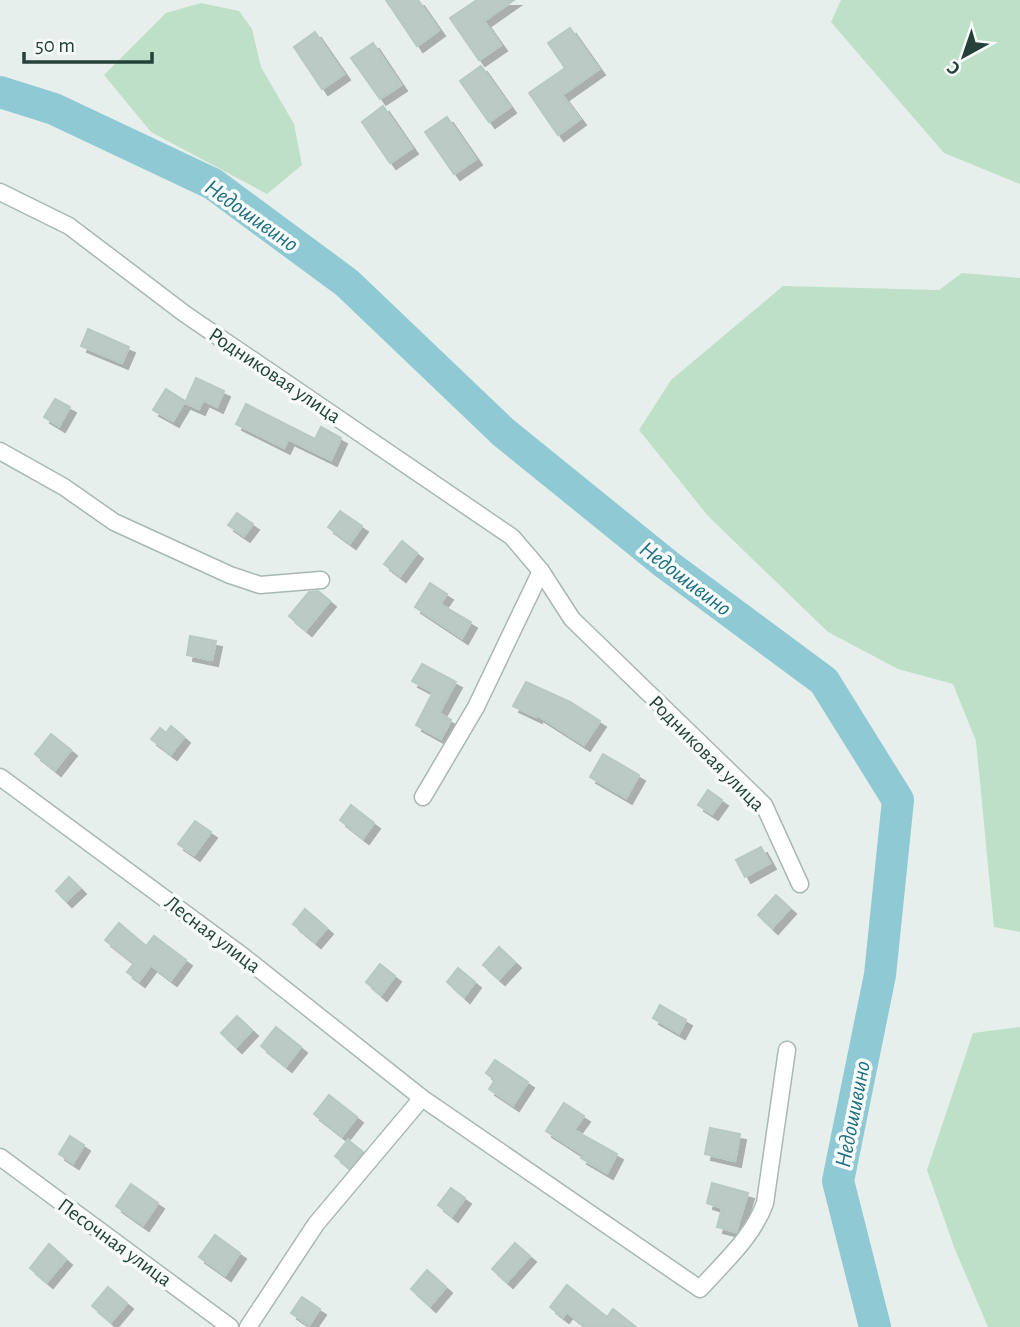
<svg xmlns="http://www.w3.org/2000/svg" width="1020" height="1327" font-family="'Alegreya Sans',sans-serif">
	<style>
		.green { fill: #bfe0c8 }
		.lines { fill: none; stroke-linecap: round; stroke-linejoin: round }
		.river { stroke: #8ec9d4; stroke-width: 32 }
		.building { fill: #bbcac4; stroke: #b8c9c2; stroke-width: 2; filter: url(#shadow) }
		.minor-casing { stroke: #a8b8b2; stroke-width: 19 }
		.minor { stroke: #fff; stroke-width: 16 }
		.labels { text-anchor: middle; stroke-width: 7; stroke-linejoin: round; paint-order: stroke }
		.street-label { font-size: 21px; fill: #24423a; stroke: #f7fbf9 }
		.water-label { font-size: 23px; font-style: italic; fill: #1c6f80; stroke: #f7fbf9 }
	</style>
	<defs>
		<filter id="shadow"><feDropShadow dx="6" dy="6" stdDeviation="0" flood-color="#0004"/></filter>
	</defs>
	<rect width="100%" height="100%" fill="#e6efeb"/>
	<g class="green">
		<polygon points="841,0 1020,0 1020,184 944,153 831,22"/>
		<polygon points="201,3 239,11 252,29 261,67 294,124 302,165 267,194 151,132 104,75 166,13"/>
		<polygon points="962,273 1020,278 1020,932 994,927 976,741 953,684 898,669 828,632 708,516 639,430 671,380 783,286 939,290"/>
		<polygon points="1020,1027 1020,1327 988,1327 954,1247 927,1170 973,1033"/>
	</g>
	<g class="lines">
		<polyline class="river" points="0,92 54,109 213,184 347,283 503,432 666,564 824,681 898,800 880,975 838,1181 875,1327"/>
	</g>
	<g class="building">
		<polygon points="386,0 418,0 439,30 417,46"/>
		<polygon points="477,0 514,0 484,21 501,45 479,60 450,18"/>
		<polygon points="570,28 599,69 562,95 580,119 558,135 529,93 565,68 548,43"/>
		<polygon points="315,32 344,74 322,89 294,47"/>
		<polygon points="373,43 401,85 380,99 351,58"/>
		<polygon points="481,66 510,107 489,122 460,81"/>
		<polygon points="383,106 412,148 390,163 362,122"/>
		<polygon points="447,117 476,159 454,174 425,132"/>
		<polygon points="88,329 129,347 122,363 81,346"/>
		<polygon points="196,378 224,391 217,407 203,400 199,409 185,403"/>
		<polygon points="166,389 185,401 173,421 153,410"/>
		<polygon points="55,399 70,407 59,426 44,417"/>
		<polygon points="246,404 315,439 321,427 341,438 331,460 288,439 284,448 236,424"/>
		<polygon points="340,511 362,526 350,543 328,527"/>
		<polygon points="237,513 253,524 244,536 228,525"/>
		<polygon points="402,541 417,553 400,576 384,564"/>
		<polygon points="430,583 447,594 440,604 471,622 462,638 415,607"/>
		<polygon points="318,591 330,601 306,630 289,616 309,592"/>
		<polygon points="190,636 216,641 212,660 187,655"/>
		<polygon points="422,664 456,682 439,713 451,720 441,739 416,725 433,692 412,681"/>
		<polygon points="526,682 570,702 600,721 584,745 537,715 536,717 513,706"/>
		<polygon points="171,726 184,737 171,754 151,739 160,728 166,733"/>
		<polygon points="51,734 71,750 55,770 35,754"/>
		<polygon points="603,754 639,775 626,798 590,777"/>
		<polygon points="708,790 722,800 712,814 698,805"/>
		<polygon points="351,805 374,823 363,838 340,820"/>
		<polygon points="195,821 211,832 194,855 178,844"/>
		<polygon points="761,847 770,863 745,877 736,860"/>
		<polygon points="69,877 80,888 66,901 56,891"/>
		<polygon points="776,895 790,908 772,928 758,915"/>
		<polygon points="305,909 327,928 315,942 293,924"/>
		<polygon points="119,923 146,946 154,936 186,960 171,980 151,965 139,981 127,972 134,963 105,940"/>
		<polygon points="499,947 515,962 499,979 483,965"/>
		<polygon points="380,964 395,976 381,995 366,982"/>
		<polygon points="458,968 475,982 464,997 447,982"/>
		<polygon points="660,1005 686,1020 679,1033 653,1018"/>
		<polygon points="237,1016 252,1030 236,1047 221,1033"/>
		<polygon points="276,1027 301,1047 286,1066 261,1046"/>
		<polygon points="495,1060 528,1082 513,1105 489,1089 495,1080 486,1073"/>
		<polygon points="329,1095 357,1117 342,1136 314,1114"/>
		<polygon points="564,1103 584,1116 574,1130 617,1154 607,1173 581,1158 583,1155 546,1131"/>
		<polygon points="710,1128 740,1134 735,1161 705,1154"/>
		<polygon points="70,1136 84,1145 73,1163 59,1154"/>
		<polygon points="348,1140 363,1152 350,1168 335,1156"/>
		<polygon points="712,1183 748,1193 736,1232 717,1227 722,1208 707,1203"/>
		<polygon points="131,1184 158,1203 143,1225 116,1206"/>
		<polygon points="451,1188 465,1198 452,1216 438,1205"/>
		<polygon points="215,1235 240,1253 225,1275 199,1257"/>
		<polygon points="515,1243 530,1256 507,1282 492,1269"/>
		<polygon points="49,1244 66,1259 47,1282 30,1268"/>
		<polygon points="427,1270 446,1287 430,1306 411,1289"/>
		<polygon points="567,1285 607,1317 613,1309 636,1327 586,1327 567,1312 563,1317 550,1307"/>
		<polygon points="108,1287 127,1303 111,1322 92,1306"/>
		<polygon points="302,1297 320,1309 309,1325 291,1313"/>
	</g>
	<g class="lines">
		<defs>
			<g id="minor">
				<polyline points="0,192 69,226 185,314 512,537 541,571 572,619 764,805 800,884"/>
				<polyline points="0,451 64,487 114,522 230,575 260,585 321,580"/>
				<path d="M0,777L244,957L422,1098L700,1289C724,1262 753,1237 765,1203L787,1050"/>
				<polyline points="423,797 476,707 541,571"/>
				<polyline points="0,1157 230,1327"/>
				<polyline points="248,1327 316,1224 422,1098"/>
			</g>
		</defs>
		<use href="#minor" class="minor-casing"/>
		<use href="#minor" class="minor"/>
	</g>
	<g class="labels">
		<g class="street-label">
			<text transform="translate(275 375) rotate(34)" y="7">Родниковая улица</text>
			<text transform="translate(707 753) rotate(45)" y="7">Родниковая улица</text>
			<text transform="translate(213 934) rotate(37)" y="7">Лесная улица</text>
			<text transform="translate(115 1242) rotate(36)" y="7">Песочная улица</text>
		</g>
		<g class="water-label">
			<text transform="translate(252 215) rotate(35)" y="8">Недошивино</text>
			<text transform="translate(686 578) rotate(37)" y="8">Недошивино</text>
			<text transform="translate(852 1114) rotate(-79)" y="8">Недошивино</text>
		</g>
	</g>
	<g transform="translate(964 56) rotate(220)" stroke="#f7fbf9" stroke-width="5" paint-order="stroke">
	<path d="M0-5L12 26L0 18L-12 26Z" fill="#24423a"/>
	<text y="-10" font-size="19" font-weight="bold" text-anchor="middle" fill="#24423a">С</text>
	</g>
	<path d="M24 52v10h128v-10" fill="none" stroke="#24423a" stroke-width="3.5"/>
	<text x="35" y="52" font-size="21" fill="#24423a" stroke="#f7fbf9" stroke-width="5" paint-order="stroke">50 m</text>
</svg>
